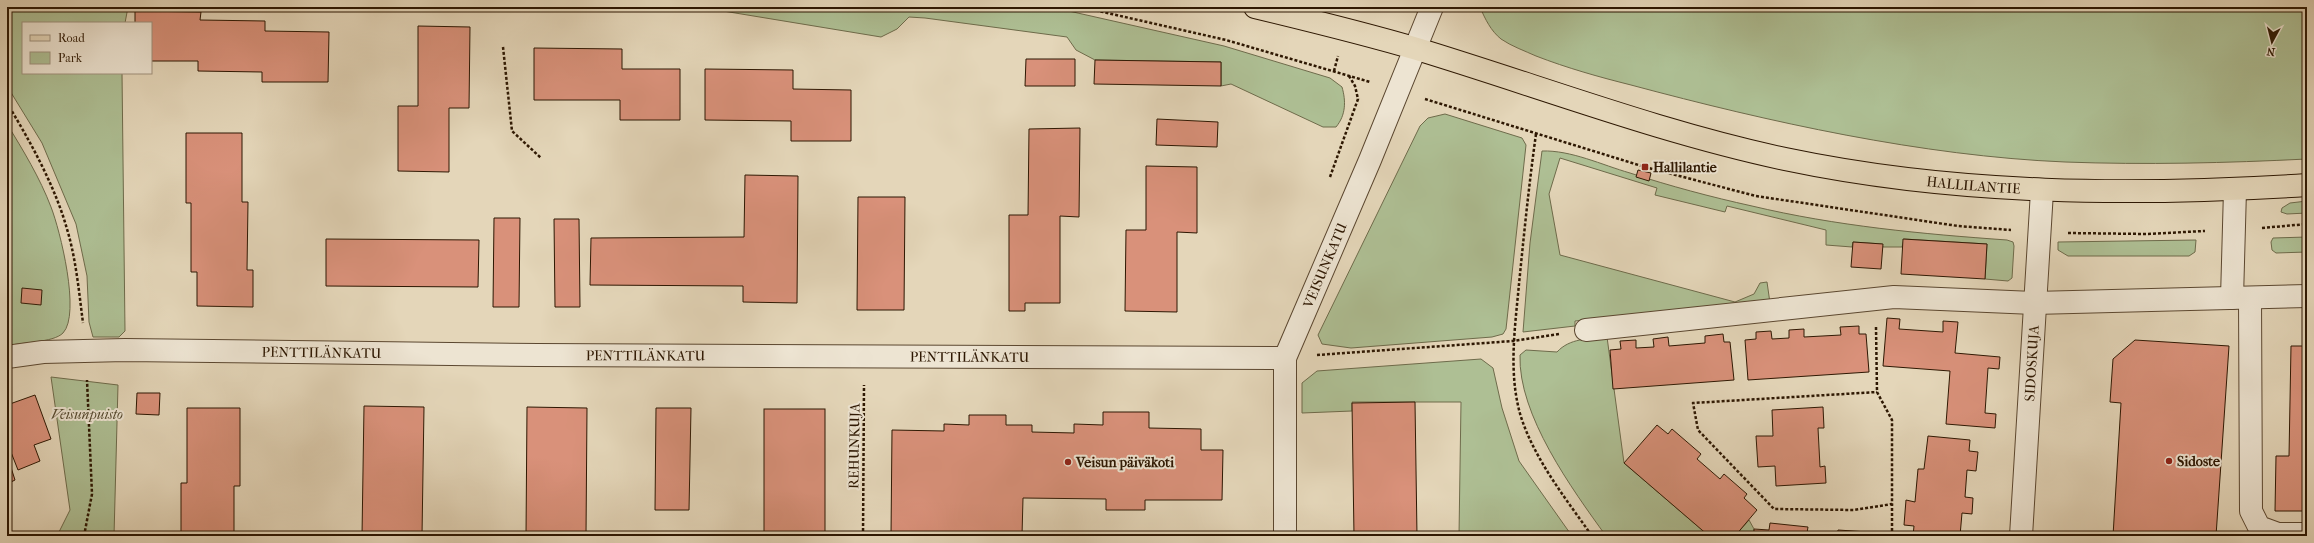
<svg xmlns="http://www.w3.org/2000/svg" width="2314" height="543" font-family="'IM FELL French Canon',serif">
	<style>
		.green { fill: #aebf94; stroke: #6e6b4b }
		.building { fill: #d9917a; stroke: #2d1702 }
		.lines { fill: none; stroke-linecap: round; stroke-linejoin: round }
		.minor-casing { stroke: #5b4730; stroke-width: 24 }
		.major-casing { stroke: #2d1702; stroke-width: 24 }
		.path { stroke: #2d1702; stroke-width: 2.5; stroke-dasharray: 3 2; stroke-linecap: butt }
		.minor { stroke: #ede4d2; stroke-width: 22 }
		.major { stroke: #e4d6b9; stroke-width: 22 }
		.poi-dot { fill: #8f2418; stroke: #ede4d2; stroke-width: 1.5 }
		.labels { text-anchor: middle; stroke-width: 4; stroke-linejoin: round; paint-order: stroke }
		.poi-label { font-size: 14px; font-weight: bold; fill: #2d1702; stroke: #ede4d2; text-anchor: start }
		.street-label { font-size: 14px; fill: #2d1702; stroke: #ede4d2 }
		.park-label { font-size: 14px; font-style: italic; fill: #54492e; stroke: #ede4d2 }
	</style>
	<rect width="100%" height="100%" fill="#e4d6b9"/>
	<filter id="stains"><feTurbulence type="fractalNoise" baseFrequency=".005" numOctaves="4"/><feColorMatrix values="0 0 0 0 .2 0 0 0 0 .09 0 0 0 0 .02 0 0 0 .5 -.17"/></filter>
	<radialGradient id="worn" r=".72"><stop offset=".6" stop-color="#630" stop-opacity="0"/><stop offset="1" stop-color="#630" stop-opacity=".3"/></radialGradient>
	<g class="green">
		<polygon points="7,7 128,7 125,23 23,23 23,73 122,73 125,331 119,337 93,337 89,322 87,276 76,224 42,143 7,86"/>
		<path d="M710,7H1051L1224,46L1330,78L1342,87C1346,101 1346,115 1336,127H1323L1231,84L1221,86V62L1095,60L1076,50L1067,37L925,18L909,17L897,29L881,37L711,9Z"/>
		<path d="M1480,7H2307V159C2227,163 2145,165 2065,162C1922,156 1769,122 1631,85C1599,77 1567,68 1536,56C1525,51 1511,46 1501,39C1491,31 1485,19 1480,7Z"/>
		<polygon points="1445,114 1522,138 1526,145 1506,329 1503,334 1492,337 1351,348 1322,344 1318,335 1420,126 1428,118"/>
		<path d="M7,124C23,150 40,178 51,207C60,230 81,314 63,333C53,343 21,342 7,346Z"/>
		<path d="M1542,151C1571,150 1602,165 1630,173C1670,186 1711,197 1752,206C1836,226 1922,234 2007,240L2013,242L2014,246L2012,278L2008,281L1985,279L1987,244L1904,239L1902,247H1883L1882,244L1853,242L1852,247L1826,245V230L1727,206L1725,212L1655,195L1657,188L1560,158L1549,194L1560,255L1735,302L1754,294L1760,283L1767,282L1770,303L1575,321V326L1523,332L1530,243Z"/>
		<polygon points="2307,201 2307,213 2287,214 2281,212 2282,208 2290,203"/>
		<polygon points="2307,237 2307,252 2276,253 2272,250 2271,242 2273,238"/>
		<polygon points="2196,240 2195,252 2189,256 2068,256 2058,250 2058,242"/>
		<path d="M1607,337L1624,463L1709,536H1606C1572,489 1518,415 1520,355L1526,350L1557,352C1570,338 1588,339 1607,337Z"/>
		<polygon points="1481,359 1493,368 1502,408 1519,461 1572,536 1459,536 1461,402 1352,402 1352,411 1302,413 1302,383 1317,371"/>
		<polygon points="51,377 118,385 114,536 57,536 70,510"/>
		<polygon points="1749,520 1754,529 1754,536 1735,536"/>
	</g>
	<g class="building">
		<polygon points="135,11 201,12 200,20 265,21 265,31 329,32 328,82 262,82 262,72 198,71 198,61 151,61 151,23 135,23"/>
		<polygon points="418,26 470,27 469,108 449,108 449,172 398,171 398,106 418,106"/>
		<polygon points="534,48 622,49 622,69 680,69 680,120 620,120 620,100 534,100"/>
		<polygon points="1026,59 1075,59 1075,86 1025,86"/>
		<polygon points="1095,60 1221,62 1221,86 1094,84"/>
		<polygon points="705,69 793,70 793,89 851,90 851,141 791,141 791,121 705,120"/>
		<polygon points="1157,119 1218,122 1217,147 1156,145"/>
		<polygon points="1080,128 1079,217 1060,216 1060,303 1025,303 1025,311 1009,311 1009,215 1028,215 1029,129"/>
		<polygon points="186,133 242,133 242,202 248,202 247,270 253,270 253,307 197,306 197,272 191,272 191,203 186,203"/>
		<polygon points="1146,166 1197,167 1197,233 1177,232 1177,312 1125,311 1126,230 1146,230"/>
		<polygon points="1638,170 1651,173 1649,181 1636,177"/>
		<polygon points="745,175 798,176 797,303 743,302 743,286 590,285 591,238 744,237"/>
		<polygon points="858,197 905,197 904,310 857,310"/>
		<polygon points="494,218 520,218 519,307 493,307"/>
		<polygon points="554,219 579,219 580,307 555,307"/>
		<polygon points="326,239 479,240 478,287 326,286"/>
		<polygon points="1903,239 1987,244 1985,279 1901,274"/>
		<polygon points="1853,242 1883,244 1881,269 1851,267"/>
		<polygon points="22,288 42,290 41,305 21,303"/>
		<polygon points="1887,318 1900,319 1899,329 1943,332 1943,321 1958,322 1955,353 2000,357 1999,369 1988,368 1985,413 1996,414 1995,428 1946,424 1950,371 1883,366"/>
		<polygon points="1859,326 1859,334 1866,334 1869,372 1748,380 1745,340 1756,339 1756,332 1771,331 1772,339 1789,338 1789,330 1804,329 1804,337 1841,335 1840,327"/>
		<polygon points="1723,334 1724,342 1730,342 1734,380 1613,389 1610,350 1621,349 1620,341 1636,340 1636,348 1654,347 1653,339 1668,337 1669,346 1705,343 1705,336"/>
		<polygon points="2135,340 2229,346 2216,536 2113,536 2121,403 2110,402 2113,359"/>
		<polygon points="2291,346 2307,346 2307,511 2275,511 2276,456 2289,456"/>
		<polygon points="137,393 160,393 159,415 136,414"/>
		<polygon points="35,395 51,439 34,445 40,461 18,470 7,442 7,405"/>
		<polygon points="1415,402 1417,536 1354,536 1352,403"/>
		<polygon points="364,406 424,407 422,536 362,536"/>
		<polygon points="527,407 587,408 586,536 526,536"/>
		<polygon points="1823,407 1824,428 1818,428 1820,467 1825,466 1826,483 1776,486 1775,466 1758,467 1756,436 1773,436 1772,410"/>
		<polygon points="187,408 240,408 240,486 234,486 234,536 181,536 181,483 187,483"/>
		<polygon points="656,408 691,408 689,510 655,510"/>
		<rect x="764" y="409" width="61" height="127"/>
		<polygon points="1103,412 1149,412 1149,428 1201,429 1201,450 1223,450 1222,500 1145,500 1145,510 1106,510 1106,499 1023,498 1022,536 891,536 892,430 944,431 944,424 969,425 969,415 1006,415 1006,425 1032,425 1032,432 1074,433 1074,424 1103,425"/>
		<polygon points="1657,425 1668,434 1672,429 1701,454 1697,459 1720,479 1724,474 1747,494 1744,498 1757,510 1735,536 1709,536 1624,463"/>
		<polygon points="1928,436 1970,440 1969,451 1978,452 1976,471 1967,470 1965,497 1973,498 1972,514 1962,513 1960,536 1913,536 1914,526 1904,525 1906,500 1915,502 1918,469 1924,469"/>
		<polygon points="7,455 15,480 7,484"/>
		<polygon points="1770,523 1808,527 1807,533 1837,536 1838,530 1868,532 1868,536 1754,536 1754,529 1769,530"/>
	</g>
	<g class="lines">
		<defs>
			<g id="minor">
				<polyline points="2232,298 2235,190"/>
				<polyline points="2250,298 2251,511 2259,527 2278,534 2307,534"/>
				<polyline points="1586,330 1894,297 2034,303 2307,296"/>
				<path id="s1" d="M7,357L43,352L125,350L538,355L1285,358"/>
				<path id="s2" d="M1285,536V358L1370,160L1432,7"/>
				<path id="s3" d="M2021,536L2042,191"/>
			</g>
			<g id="major">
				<path id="s4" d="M1255,7C1309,20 1363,33 1417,49C1539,86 1659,132 1785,159C1956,195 2133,196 2307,185"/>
			</g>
		</defs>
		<use href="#minor" class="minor-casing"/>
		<use href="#major" class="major-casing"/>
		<g class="path">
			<polyline points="1081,7 1226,40 1370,82"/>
			<polyline points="503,47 512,131 541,158"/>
			<polyline points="1334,71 1338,56"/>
			<polyline points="1425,99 1645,167 1756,196 1958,226 2011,230"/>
			<path d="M7,103C30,141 55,186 67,229C76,259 79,292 83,323"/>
			<path d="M1536,134C1529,184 1524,234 1519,284C1515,328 1508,374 1521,417C1535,460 1566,499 1592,536"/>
			<polyline points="1330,177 1358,99 1355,86 1349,76"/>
			<polyline points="2262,228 2307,224"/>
			<polyline points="2068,233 2146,234 2205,231"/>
			<polyline points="1876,327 1877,392 1892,420 1892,504 1854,510 1774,509 1698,430 1693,403 1877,392"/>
			<polyline points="1317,355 1513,341 1559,334"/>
			<polyline points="84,536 92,494 87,380"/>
			<polyline points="863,536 864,385"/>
			<polyline points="1892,536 1892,504"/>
		</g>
		<use href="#minor" class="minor"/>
		<use href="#major" class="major"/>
	</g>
	<g class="poi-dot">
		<rect x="1641" y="163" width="8" height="8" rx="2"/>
		<circle cx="2169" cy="461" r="4"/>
		<circle cx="1068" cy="462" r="4"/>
	</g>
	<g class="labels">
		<g class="poi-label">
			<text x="1653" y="172">Hallilantie</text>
			<text x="2177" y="466">Sidoste</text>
			<text x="1076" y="467">Veisun päiväkoti</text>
		</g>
		<g class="street-label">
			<text dy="5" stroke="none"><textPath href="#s4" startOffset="742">HALLILANTIE</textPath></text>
			<text dy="5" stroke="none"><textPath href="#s2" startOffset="279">VEISUNKATU</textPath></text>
			<text dy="5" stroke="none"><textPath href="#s1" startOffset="315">PENTTILÄNKATU</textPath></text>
			<text dy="5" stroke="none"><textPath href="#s1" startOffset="639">PENTTILÄNKATU</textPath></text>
			<text dy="5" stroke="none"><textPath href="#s1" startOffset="963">PENTTILÄNKATU</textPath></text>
			<text dy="5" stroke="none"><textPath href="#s3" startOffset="173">SIDOSKUJA</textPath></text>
			<text transform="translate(854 446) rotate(-89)" y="5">REHUNKUJA</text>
		</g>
		<g class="park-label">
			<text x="87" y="419">Veisunpuisto</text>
		</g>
	</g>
	<rect width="2314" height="543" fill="none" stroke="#e4d6b9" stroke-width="24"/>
	<rect x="8" y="8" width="2298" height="527" fill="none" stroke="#2d1702" stroke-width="2"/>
	<rect x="12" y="12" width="2290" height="519" fill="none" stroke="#2d1702"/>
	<rect x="22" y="22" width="130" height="52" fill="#ede4d2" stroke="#a0927f"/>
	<rect x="30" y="35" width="20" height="6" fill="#e4d6b9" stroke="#a0927f"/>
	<text x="58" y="42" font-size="12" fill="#2d1702">Road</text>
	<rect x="30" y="52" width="20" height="12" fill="#aebf94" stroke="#a0927f"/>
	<text x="58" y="62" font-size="12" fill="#2d1702">Park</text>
	<g transform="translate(2272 42) rotate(187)" stroke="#ede4d2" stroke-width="3" paint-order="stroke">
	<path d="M0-3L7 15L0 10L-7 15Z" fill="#2d1702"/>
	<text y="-6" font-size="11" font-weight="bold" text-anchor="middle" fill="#2d1702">N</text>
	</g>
	<rect width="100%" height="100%" filter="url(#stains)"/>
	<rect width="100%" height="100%" fill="url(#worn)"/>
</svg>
